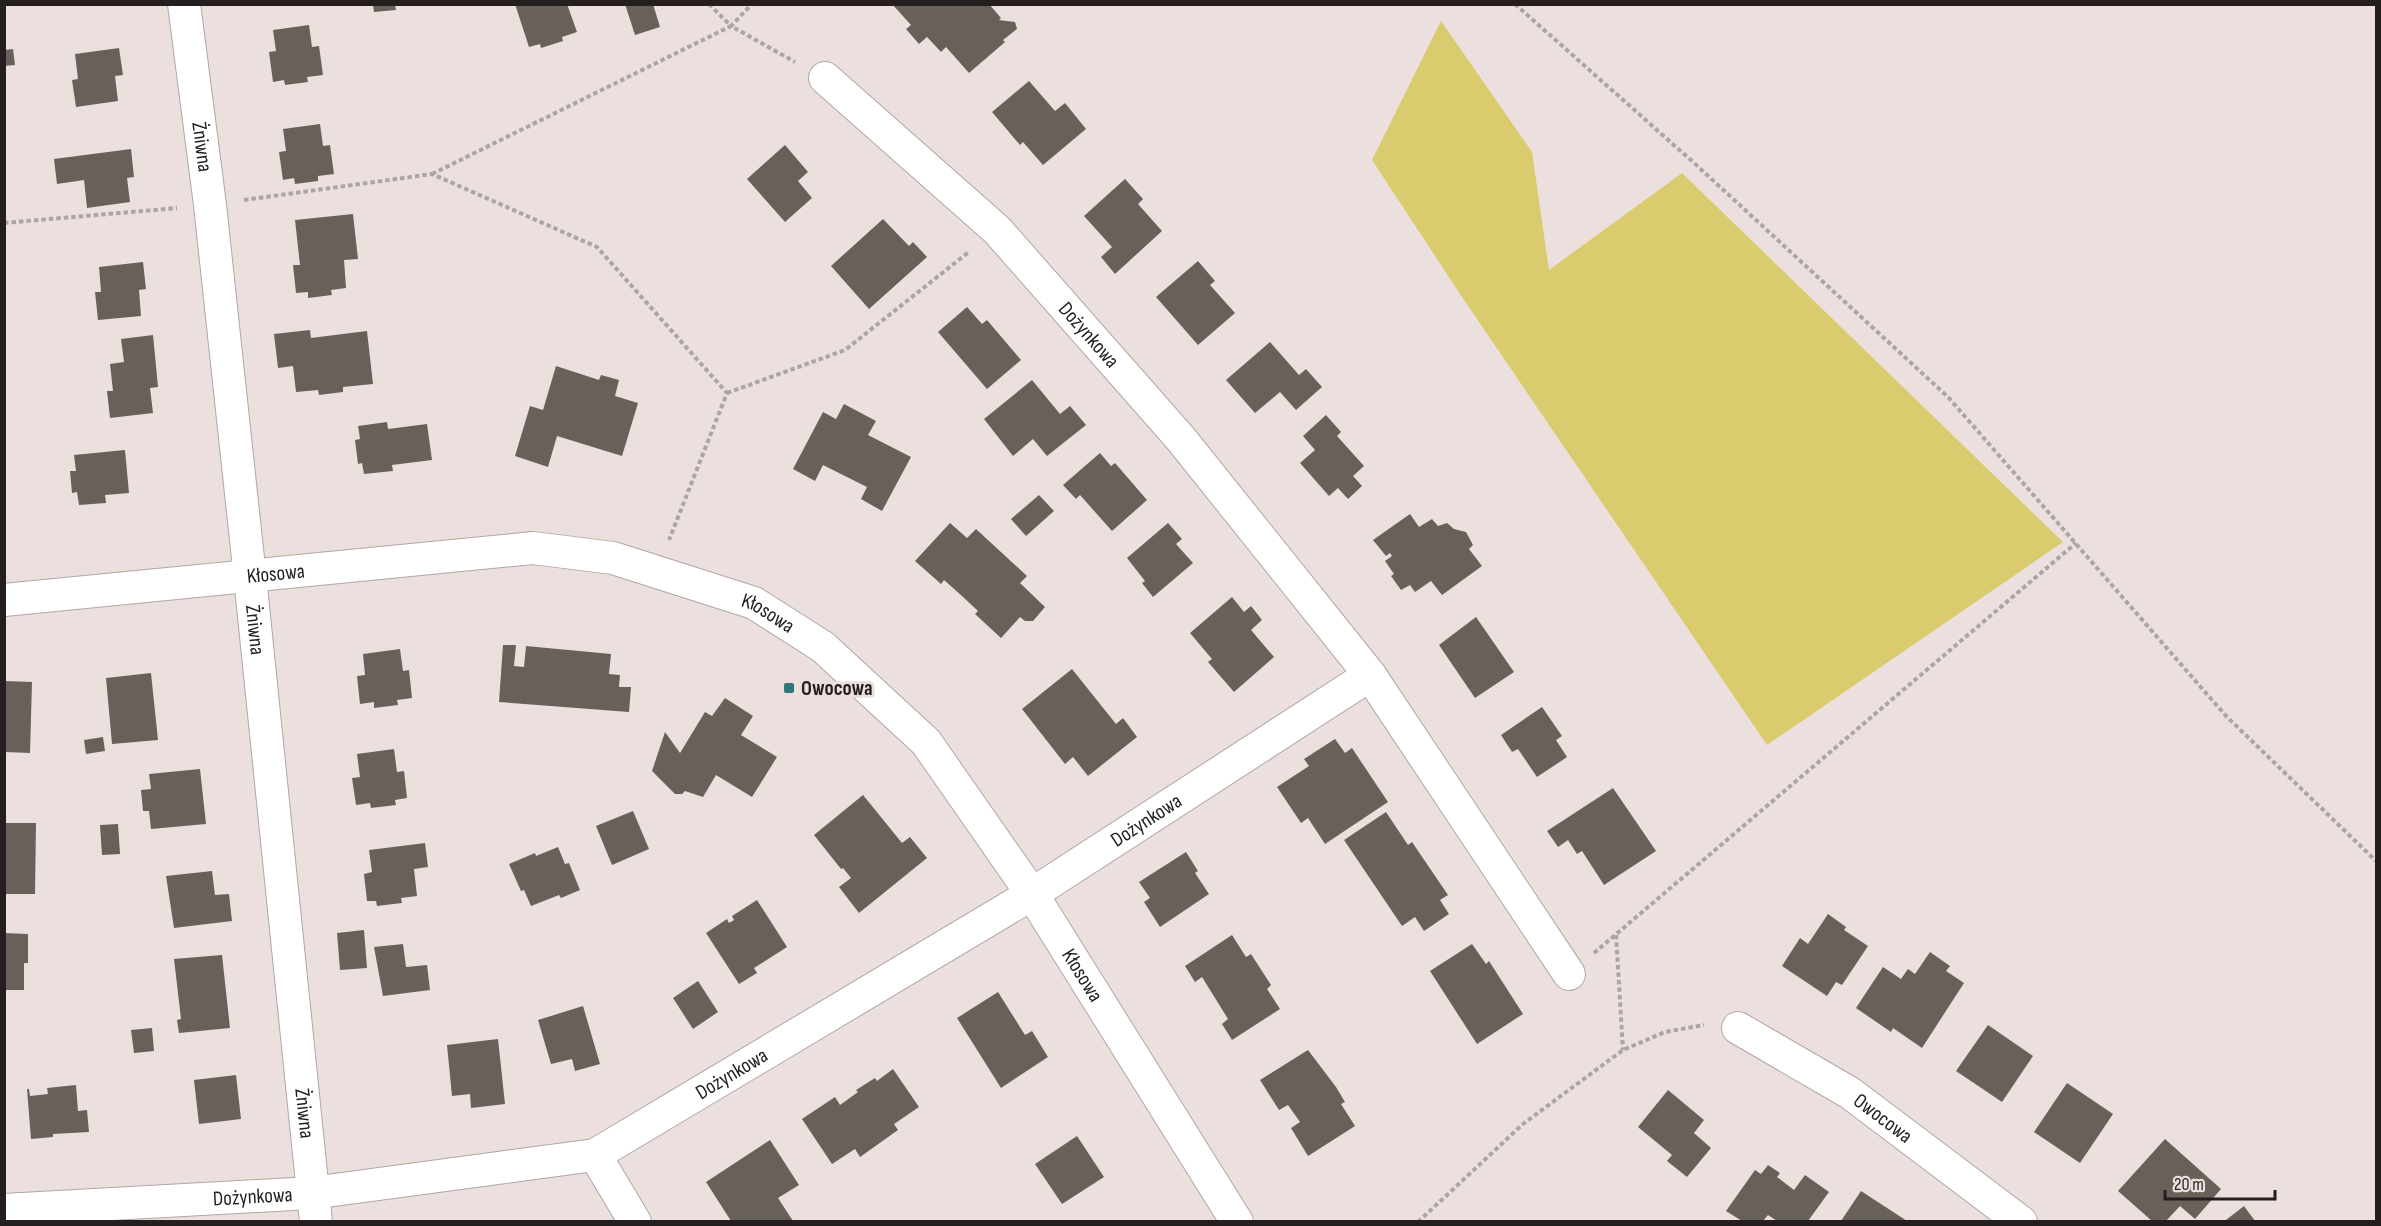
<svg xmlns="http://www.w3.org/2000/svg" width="2381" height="1226" font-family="'Sofia Sans Condensed',sans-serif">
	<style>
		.green { fill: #dbcb6f }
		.building { fill: #68615a }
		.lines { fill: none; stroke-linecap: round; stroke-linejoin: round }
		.minor-casing { stroke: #b1a6a3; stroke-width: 34 }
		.path { stroke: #aea4a2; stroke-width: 4; stroke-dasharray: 4.5 3; stroke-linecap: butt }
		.minor { stroke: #fff; stroke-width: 32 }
		.poi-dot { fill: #2e787c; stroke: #ece0de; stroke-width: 2 }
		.labels { text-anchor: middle; stroke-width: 6; stroke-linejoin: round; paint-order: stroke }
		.street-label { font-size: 21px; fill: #241f1e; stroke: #ece0de }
		.poi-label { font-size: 21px; font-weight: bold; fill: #241f1e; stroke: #ece0de; text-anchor: start }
	</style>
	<rect width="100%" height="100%" fill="#ece0de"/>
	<polygon class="green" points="1441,21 1532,152 1549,270 1682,173 2063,542 1767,745 1466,303 1372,160"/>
	<g class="building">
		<polygon points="515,4 567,4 577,32 562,37 563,41 541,48 540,44 529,47"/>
		<polygon points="625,4 653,4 660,27 635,35"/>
		<polygon points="892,4 989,4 1001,18 999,20 1015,22 1017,29 1003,40 1005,42 969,73 946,47 941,52 927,37 919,44 906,29 911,25"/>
		<polygon points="373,5 395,5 396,10 374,12"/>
		<polygon points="309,25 312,47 319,46 323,75 307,77 308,82 285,85 284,80 273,82 269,52 276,51 273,30"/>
		<polygon points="119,48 123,75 115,76 118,101 76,107 72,80 78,79 75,54"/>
		<polygon points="13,49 15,65 4,66 4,50"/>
		<polygon points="1029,81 1055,111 1065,103 1086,129 1043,165 1023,142 1020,145 992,112"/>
		<polygon points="320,124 323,146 330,145 334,174 318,176 318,181 295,184 294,178 283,180 279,152 286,151 283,129"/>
		<polygon points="785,145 808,172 798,181 812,198 785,222 747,179"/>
		<polygon points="131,149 134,177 127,178 130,202 87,208 84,180 57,184 54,159"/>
		<polygon points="1125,179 1143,199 1138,204 1162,231 1115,274 1101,257 1112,247 1084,216"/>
		<polygon points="353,214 358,259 344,260 346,288 331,290 332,295 308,298 308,292 296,293 293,265 300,265 295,220"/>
		<polygon points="883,219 909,246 913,242 927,257 869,309 831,266"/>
		<polygon points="1198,261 1215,281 1210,285 1235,313 1198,345 1156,297"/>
		<polygon points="143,262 146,289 139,290 141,316 98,320 95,292 101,292 99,267"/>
		<polygon points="967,307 982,324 987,320 1021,360 987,389 938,332"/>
		<polygon points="310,330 311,338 367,331 373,384 343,387 343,392 319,395 318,390 296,392 293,366 278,368 274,334"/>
		<polygon points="153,335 158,387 150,388 153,413 110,418 107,391 113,391 110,364 124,362 121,339"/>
		<polygon points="1270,342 1299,375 1306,369 1322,387 1296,410 1280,392 1255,413 1226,380"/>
		<polygon points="556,366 599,380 601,375 619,380 615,396 638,403 622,456 557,436 548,467 515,456 530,406 543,410"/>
		<polygon points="1032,380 1060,414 1070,406 1086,425 1047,456 1033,439 1013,456 984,419"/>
		<polygon points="844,404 876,421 868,435 911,457 882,511 861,499 867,487 823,465 815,481 793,469 823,412 836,419"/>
		<polygon points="1326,415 1341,432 1337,436 1364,466 1353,476 1362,486 1348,499 1338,488 1329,496 1300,463 1315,450 1303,436"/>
		<polygon points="387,422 388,429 427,424 432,460 392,465 393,471 364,474 362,463 358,464 355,440 360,439 358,426"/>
		<polygon points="125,450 129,493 105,495 106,503 79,505 77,492 72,493 70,471 76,471 74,455"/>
		<polygon points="1100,453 1111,466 1115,463 1147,500 1112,531 1080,495 1076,499 1063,485"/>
		<polygon points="1039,495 1054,511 1026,536 1011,519"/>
		<polygon points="1410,514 1419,527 1432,519 1438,526 1447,523 1454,529 1466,532 1473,545 1469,549 1482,566 1442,595 1431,581 1415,592 1410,585 1401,590 1391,576 1394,574 1385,561 1392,556 1390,553 1386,556 1373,540"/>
		<polygon points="950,523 967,538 976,529 1027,576 1020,583 1045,607 1033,621 1025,621 1020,617 1001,638 975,614 978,611 962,596 944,580 941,584 915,561"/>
		<polygon points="1168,523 1182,539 1176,544 1193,563 1153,597 1142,583 1145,581 1127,558"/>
		<polygon points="1232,597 1244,612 1251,606 1262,620 1251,630 1274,657 1234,692 1208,662 1212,659 1190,633"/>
		<polygon points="1476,617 1514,672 1475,698 1439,645"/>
		<polygon points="503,645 516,645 514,666 524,667 526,646 611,654 609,674 620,675 619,687 631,687 629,712 499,702"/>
		<polygon points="400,649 403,671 409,670 412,698 397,700 398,705 374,708 374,702 360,704 357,676 365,675 363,654"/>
		<polygon points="1072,669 1116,724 1123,718 1137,737 1088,776 1073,757 1065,764 1022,709"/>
		<polygon points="151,673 158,740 112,744 106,678"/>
		<polygon points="5,681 32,682 30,753 4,752"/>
		<polygon points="725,698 753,716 741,735 777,757 752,797 716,775 703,797 685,791 682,794 675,794 652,771 665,732 680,753 705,712 712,716"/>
		<polygon points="1542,707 1562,736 1556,740 1567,757 1537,777 1518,749 1512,752 1501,735"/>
		<polygon points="103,737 105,751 86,754 84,740"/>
		<polygon points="1335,739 1345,753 1352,748 1388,802 1325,844 1308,818 1301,823 1277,787 1309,766 1304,759"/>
		<polygon points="394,749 397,772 404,771 407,798 395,800 396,805 371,808 370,803 356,805 352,778 360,777 357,754"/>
		<polygon points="200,769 206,824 151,829 149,811 143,811 141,790 151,789 149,774"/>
		<polygon points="1613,788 1656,851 1604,885 1582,851 1577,854 1568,840 1558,847 1547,831"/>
		<polygon points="863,795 902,843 910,837 927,858 859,913 839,887 851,878 843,868 841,869 814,835"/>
		<polygon points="633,811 649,849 612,865 596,826"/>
		<polygon points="1386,812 1408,845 1412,842 1448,895 1440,900 1449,914 1424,931 1415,917 1402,926 1344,840"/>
		<polygon points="4,823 36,823 35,894 4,894"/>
		<polygon points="118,824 120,854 102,855 100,825"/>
		<polygon points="425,843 428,867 414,869 417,896 401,898 402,903 377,906 376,901 367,901 364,874 372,872 369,850"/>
		<polygon points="558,847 565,864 569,863 580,890 561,898 559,895 531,906 524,890 521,891 509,864 535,853 536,856"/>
		<polygon points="1186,852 1198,871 1195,873 1209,894 1160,927 1144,902 1150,898 1139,882"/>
		<polygon points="212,871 215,895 229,894 232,921 174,928 166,876"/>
		<polygon points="757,900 787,947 754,968 757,973 739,984 706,933 727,919 729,923 734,920 732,916"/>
		<polygon points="1828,914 1846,927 1844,930 1868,946 1842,985 1836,982 1827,996 1782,966 1800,938 1808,944"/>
		<polygon points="364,930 367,968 340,970 337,933"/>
		<polygon points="4,933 28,934 28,963 24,963 24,990 4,990"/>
		<polygon points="1232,935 1246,957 1251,954 1271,985 1267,989 1280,1009 1232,1040 1222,1024 1228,1019 1202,977 1195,982 1185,966"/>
		<polygon points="403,944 406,967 427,965 430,990 383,996 374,947"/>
		<polygon points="1472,944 1486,964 1489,961 1523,1014 1477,1044 1430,971"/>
		<polygon points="1930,952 1950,966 1946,971 1964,983 1922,1048 1893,1028 1891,1032 1856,1008 1883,967 1901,979 1908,969 1915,974"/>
		<polygon points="222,955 230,1028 179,1033 177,1020 181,1019 174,959"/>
		<polygon points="698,981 718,1012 693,1029 673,998"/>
		<polygon points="998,992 1025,1035 1032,1031 1048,1057 1001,1088 957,1018"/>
		<polygon points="583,1006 600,1064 575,1071 572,1059 551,1064 538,1020"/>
		<polygon points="1988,1025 2033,1056 2002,1102 1956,1071"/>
		<polygon points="152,1028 154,1051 134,1053 131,1030"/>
		<polygon points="498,1039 505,1104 471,1108 470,1094 452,1096 447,1045"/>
		<polygon points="1308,1050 1336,1087 1345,1102 1341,1104 1355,1126 1308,1156 1291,1128 1300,1122 1288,1105 1279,1110 1260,1080"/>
		<polygon points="893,1069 919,1107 894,1124 898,1130 860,1157 855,1149 832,1164 802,1119 835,1097 840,1105 858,1092 856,1090 875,1078 877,1081"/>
		<polygon points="236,1075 241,1119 199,1124 194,1080"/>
		<polygon points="2067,1083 2113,1114 2080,1163 2034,1132"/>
		<polygon points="76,1085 78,1111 87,1110 89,1132 53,1134 53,1137 31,1139 27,1089 29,1089 30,1096 48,1094 47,1088"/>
		<polygon points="1668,1090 1704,1120 1694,1133 1711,1148 1687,1177 1667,1161 1672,1155 1638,1127"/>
		<polygon points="1077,1136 1104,1177 1062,1204 1035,1164"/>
		<polygon points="2165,1139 2221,1189 2195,1219 2180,1206 2166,1221 2152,1221 2118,1191"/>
		<polygon points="770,1140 799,1185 778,1198 793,1221 731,1221 706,1182"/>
		<polygon points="1768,1165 1780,1173 1777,1177 1794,1190 1805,1175 1829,1192 1808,1221 1777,1221 1768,1215 1763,1221 1742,1221 1726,1211 1755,1170 1761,1174"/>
		<polygon points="1861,1191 1907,1221 1841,1221"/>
		<polygon points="2244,1206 2255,1221 2227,1221 2226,1220"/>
	</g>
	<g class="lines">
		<defs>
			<g id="minor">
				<path id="s1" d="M184,4L210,205L250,577L316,1222"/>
				<path id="s2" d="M825,78L997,230L1181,439L1370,675"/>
				<path id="s3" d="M4,600L533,548L613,558L754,603L823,647L926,742L1032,894L1237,1222"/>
				<path id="s4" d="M1738,1028L1850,1093L2021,1222"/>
				<polyline points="595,1155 635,1222"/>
				<path id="s5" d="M4,1210L312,1193L595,1155L1032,894L1370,675L1569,974"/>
			</g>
		</defs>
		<use href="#minor" class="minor-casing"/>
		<g class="path">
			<polyline points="709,4 731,26 752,4"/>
			<polyline points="1515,4 1693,162 1948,397 2226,716 2376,861"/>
			<polyline points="432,174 731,26 795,62"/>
			<polyline points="244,200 432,174 597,247 727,393 669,540"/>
			<polyline points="4,223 177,208"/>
			<polyline points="727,393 845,350 970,251"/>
			<polyline points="1616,935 1623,1050"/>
			<polyline points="1594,953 2076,543"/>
			<polyline points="1418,1222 1523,1124 1623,1050 1665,1032 1704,1025"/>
		</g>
		<use href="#minor" class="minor"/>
	</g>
	<rect class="poi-dot" x="783" y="682" width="12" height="12" rx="3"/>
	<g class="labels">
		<g class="street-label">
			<text dy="7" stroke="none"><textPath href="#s1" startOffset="144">Żniwna</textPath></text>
			<text dy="7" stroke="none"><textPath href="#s2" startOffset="369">Dożynkowa</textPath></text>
			<text dy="7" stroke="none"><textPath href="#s3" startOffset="273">Kłosowa</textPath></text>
			<text dy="7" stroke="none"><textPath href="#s3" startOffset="777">Kłosowa</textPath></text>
			<text dy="7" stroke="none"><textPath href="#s1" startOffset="630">Żniwna</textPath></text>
			<text dy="7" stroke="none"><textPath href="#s5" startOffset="1239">Dożynkowa</textPath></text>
			<text dy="7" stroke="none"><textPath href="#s3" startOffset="1263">Kłosowa</textPath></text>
			<text dy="7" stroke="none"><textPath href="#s5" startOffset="753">Dożynkowa</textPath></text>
			<text dy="7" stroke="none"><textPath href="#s1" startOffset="1116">Żniwna</textPath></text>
			<text dy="7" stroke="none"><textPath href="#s4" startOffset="171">Owocowa</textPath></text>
			<text dy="7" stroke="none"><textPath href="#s5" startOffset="249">Dożynkowa</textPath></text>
		</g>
		<g class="poi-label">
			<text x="801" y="695">Owocowa</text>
		</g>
	</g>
	<rect width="2381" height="1226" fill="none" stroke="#241f1e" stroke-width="12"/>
	<path d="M2165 1190v9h110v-9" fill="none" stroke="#241f1e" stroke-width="3"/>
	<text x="2174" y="1190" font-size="18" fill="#241f1e" stroke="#ece0de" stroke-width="4.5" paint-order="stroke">20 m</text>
</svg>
